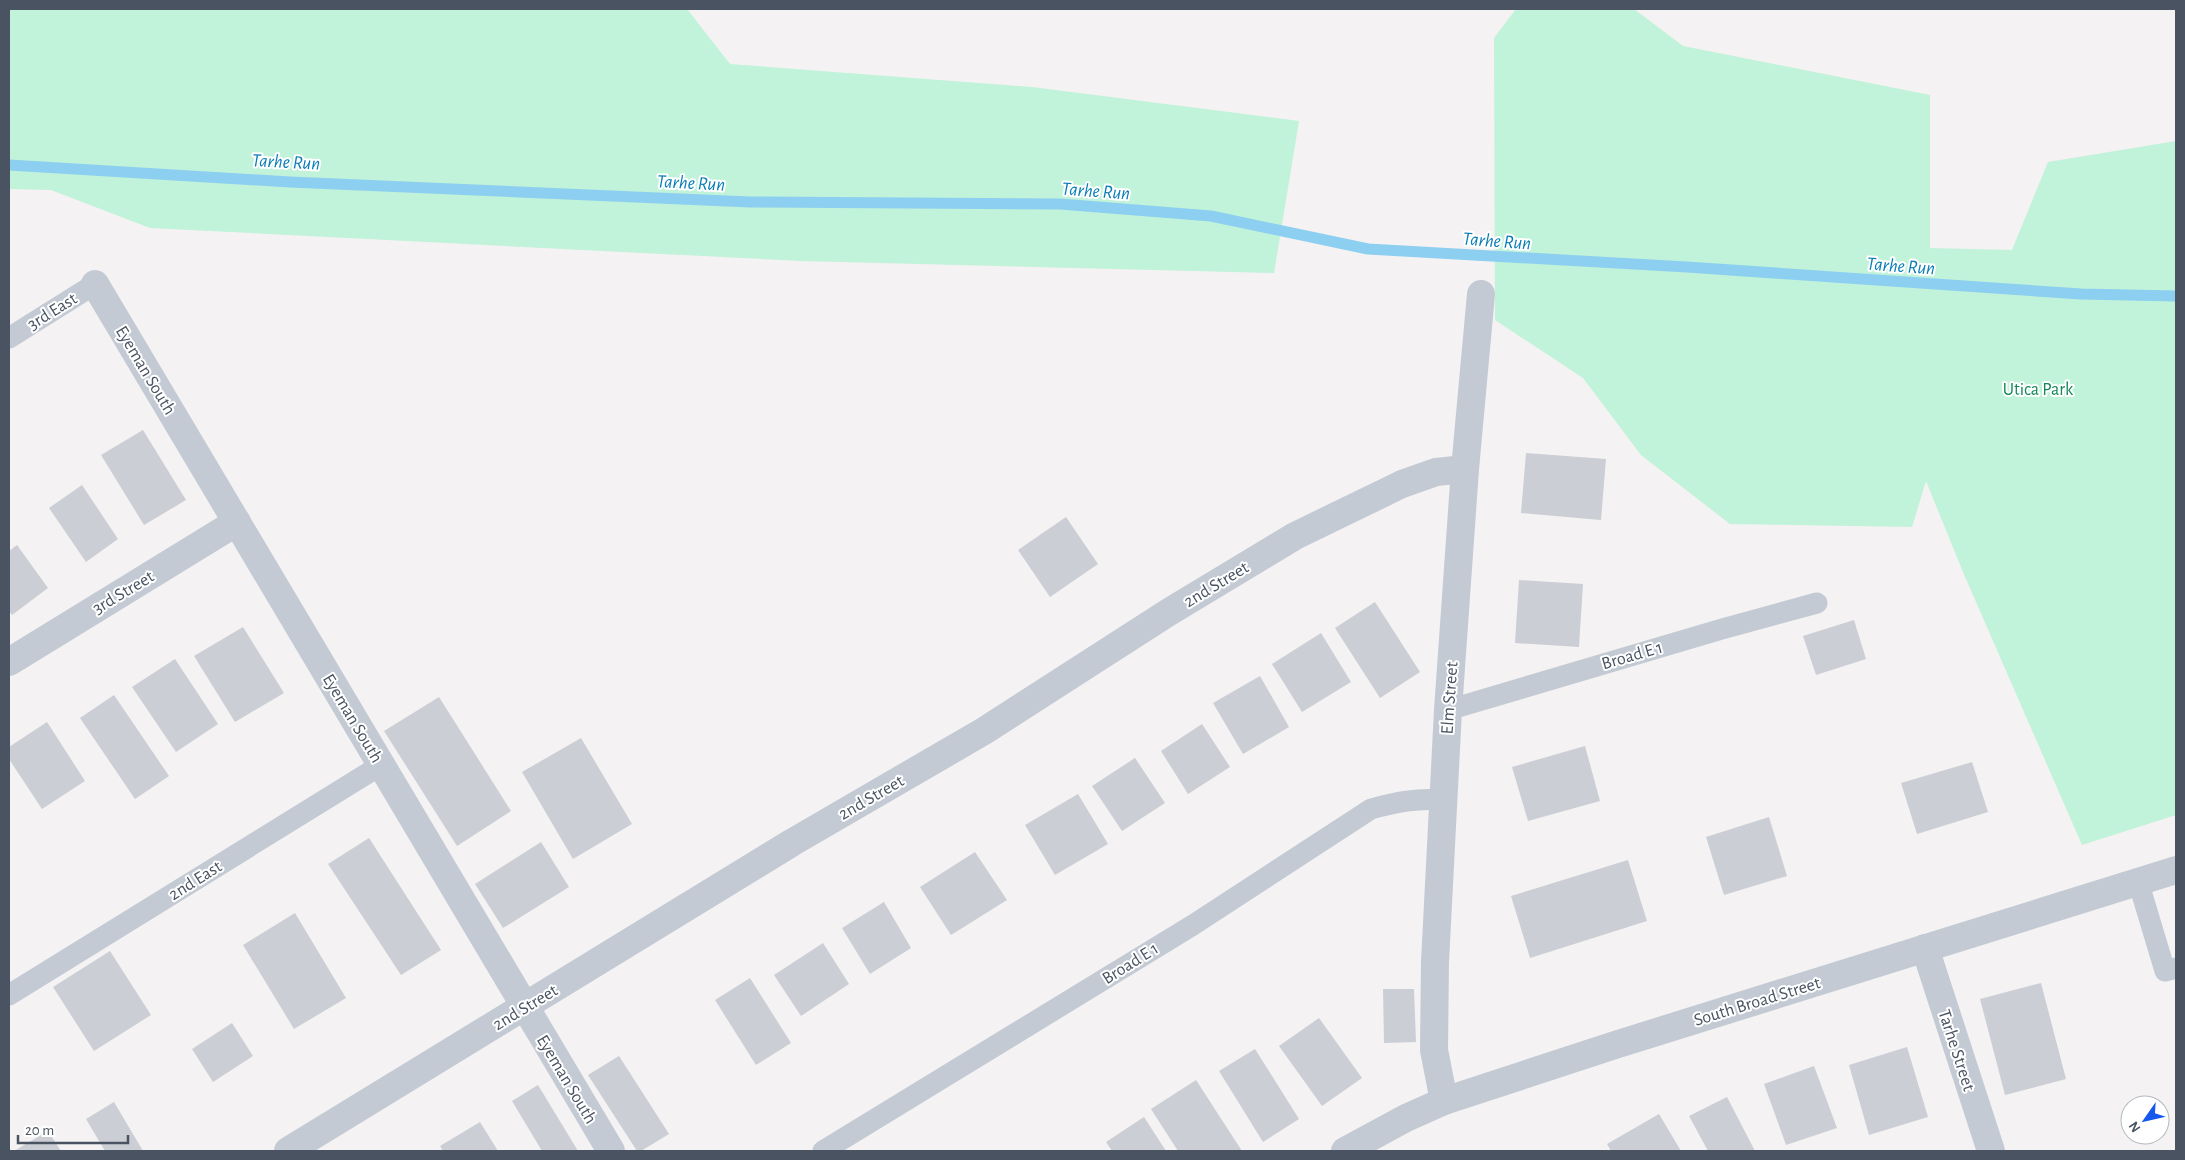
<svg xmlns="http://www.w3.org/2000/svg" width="2185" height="1160" font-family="'Alegreya Sans',sans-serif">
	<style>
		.green { fill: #c1f2da }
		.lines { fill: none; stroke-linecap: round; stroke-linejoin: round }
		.stream { stroke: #8dcff0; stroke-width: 11 }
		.building { fill: #ccced5 }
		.service { stroke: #c3cad4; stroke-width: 21 }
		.minor { stroke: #c3cad4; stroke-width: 28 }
		.tertiary { stroke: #c3cad4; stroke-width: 28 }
		.labels { text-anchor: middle; stroke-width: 4; stroke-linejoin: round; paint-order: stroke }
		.street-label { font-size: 18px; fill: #495361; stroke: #fff }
		.park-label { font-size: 18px; fill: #14875c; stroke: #fff }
		.water-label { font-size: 19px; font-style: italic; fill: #077cb6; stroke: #fff }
	</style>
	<rect width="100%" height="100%" fill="#f4f2f2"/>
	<g class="green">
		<polygon points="9,9 687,9 730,64 1032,87 1299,121 1274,273 801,261 150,228 51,190 9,189"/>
		<polygon points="1516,9 1634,9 1683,46 1930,95 1930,248 2012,250 2048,162 2176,141 2176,815 2082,845 1963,572 1926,481 1912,527 1730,524 1641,455 1583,378 1495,320 1494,38"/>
	</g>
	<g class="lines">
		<polyline class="stream" points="9,165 290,182 750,202 1060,204 1211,216 1368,249 1687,267 2081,294 2176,296"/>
	</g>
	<g class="building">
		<polygon points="143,430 186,500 144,525 101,455"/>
		<polygon points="1526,453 1606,459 1601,520 1521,513"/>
		<polygon points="82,485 118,539 86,562 49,508"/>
		<polygon points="1066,517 1098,564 1050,597 1018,550"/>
		<polygon points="17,545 48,588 12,615 9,611 9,551"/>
		<polygon points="1519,580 1583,584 1579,647 1515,643"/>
		<polygon points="1375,602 1420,672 1380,698 1335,628"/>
		<polygon points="1854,620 1866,659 1816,675 1803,636"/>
		<polygon points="243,627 284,693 235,722 194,656"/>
		<polygon points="1321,633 1351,682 1302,712 1272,664"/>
		<polygon points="175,659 218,724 176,752 132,687"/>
		<polygon points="1260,676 1289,727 1243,754 1213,703"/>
		<polygon points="114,695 169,776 135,799 80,718"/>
		<polygon points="439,697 511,811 457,846 384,731"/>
		<polygon points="47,722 85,781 42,809 9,759 9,747"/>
		<polygon points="1202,724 1230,767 1188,794 1161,751"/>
		<polygon points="581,738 632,824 573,859 522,772"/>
		<polygon points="1585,746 1600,801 1528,821 1512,767"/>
		<polygon points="1135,758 1165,803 1122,831 1092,786"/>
		<polygon points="1972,762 1988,812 1917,834 1901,783"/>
		<polygon points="1078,794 1108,844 1055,875 1025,825"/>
		<polygon points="1769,817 1787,876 1724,895 1706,837"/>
		<polygon points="369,838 441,950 401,975 328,864"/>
		<polygon points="541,842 569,887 503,928 475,884"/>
		<polygon points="975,852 1007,900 951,935 920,887"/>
		<polygon points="1628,860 1647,921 1530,958 1511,896"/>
		<polygon points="884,902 911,948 870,974 842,928"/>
		<polygon points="295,913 346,998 294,1029 243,945"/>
		<polygon points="823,943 849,984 801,1016 774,975"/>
		<polygon points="110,951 151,1015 94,1051 53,987"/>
		<polygon points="750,978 791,1043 756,1065 715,1000"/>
		<polygon points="2041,983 2066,1079 2005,1095 1980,999"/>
		<polygon points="1383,989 1414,989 1416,1042 1384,1043"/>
		<polygon points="1319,1018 1362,1078 1322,1106 1279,1046"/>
		<polygon points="232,1023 253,1056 213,1082 192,1049"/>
		<polygon points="1907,1047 1928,1117 1869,1135 1849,1065"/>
		<polygon points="1255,1049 1299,1119 1263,1142 1219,1071"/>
		<polygon points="619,1056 669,1134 641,1151 637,1151 588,1075"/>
		<polygon points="1814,1066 1837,1128 1786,1145 1764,1084"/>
		<polygon points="1196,1080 1242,1151 1178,1151 1151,1109"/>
		<polygon points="538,1085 578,1151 542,1151 512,1101"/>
		<polygon points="1727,1097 1755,1151 1708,1151 1689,1116"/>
		<polygon points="114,1102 143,1151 105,1151 86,1119"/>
		<polygon points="1659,1114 1681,1151 1611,1151 1607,1144"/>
		<polygon points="1144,1117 1166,1151 1112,1151 1106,1142"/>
		<polygon points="480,1122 498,1151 443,1151 440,1146"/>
		<polygon points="48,1131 61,1151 14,1151"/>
	</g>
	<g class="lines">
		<g class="service">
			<polyline points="9,338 95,284"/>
			<polyline points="1448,710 1722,629 1817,603"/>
			<polyline points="2138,881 2165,971 2176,968"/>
			<polyline points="9,995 381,765"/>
			<path d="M823,1151L1193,925L1371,809C1396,802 1417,798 1442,800"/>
		</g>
		<g class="minor">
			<polyline points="95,284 611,1151"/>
			<polyline points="9,662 237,522"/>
			<polyline points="1925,948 1991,1151"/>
			<polyline points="1444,1101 1434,1050 1435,962 1448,710 1465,469 1481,294"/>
			<polyline points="288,1151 793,842 984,731 1169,612 1295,536 1402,484 1436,472 1465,469"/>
		</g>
		<polyline class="tertiary" points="1345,1151 1406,1118 1444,1101 1615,1045 2176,870"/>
	</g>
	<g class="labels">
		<g class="street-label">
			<text transform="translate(52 311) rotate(-32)" y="6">3rd East</text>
			<text transform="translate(146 370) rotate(59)" y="6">Eyeman South</text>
			<text transform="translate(1216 584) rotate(-31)" y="6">2nd Street</text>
			<text transform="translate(123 592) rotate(-31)" y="6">3rd Street</text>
			<text transform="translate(1632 655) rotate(-16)" y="6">Broad E 1</text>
			<text transform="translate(1449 698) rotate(-86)" y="6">Elm Street</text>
			<text transform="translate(353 718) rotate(59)" y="6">Eyeman South</text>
			<text transform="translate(871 797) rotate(-30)" y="6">2nd Street</text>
			<text transform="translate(195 880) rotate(-32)" y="6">2nd East</text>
			<text transform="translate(1130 963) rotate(-32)" y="6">Broad E 1</text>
			<text transform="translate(1757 1001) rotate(-17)" y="6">South Broad Street</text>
			<text transform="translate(525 1007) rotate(-31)" y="6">2nd Street</text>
			<text transform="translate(1957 1050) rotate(72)" y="6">Tarhe Street</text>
			<text transform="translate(567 1079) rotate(59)" y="6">Eyeman South</text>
		</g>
		<g class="park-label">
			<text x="2038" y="395">Utica Park</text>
		</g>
		<g class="water-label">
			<text transform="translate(286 161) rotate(3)" y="7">Tarhe Run</text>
			<text transform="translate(691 182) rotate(3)" y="7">Tarhe Run</text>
			<text transform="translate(1096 190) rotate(4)" y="7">Tarhe Run</text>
			<text transform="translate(1497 240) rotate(4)" y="7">Tarhe Run</text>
			<text transform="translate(1901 265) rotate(4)" y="7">Tarhe Run</text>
		</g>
	</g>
	<rect width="2185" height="1160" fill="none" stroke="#495361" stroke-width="20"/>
	<g transform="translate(2145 1120) rotate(236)"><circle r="24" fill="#ffffff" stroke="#b6bac0"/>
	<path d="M0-4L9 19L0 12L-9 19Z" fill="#1458ed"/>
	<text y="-8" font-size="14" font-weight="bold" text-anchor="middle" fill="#495361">N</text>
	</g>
	<path d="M18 1135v8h110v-8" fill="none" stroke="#495361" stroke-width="2.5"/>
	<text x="25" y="1135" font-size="15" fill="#495361" stroke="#ffffff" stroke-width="4" paint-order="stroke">20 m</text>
</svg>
